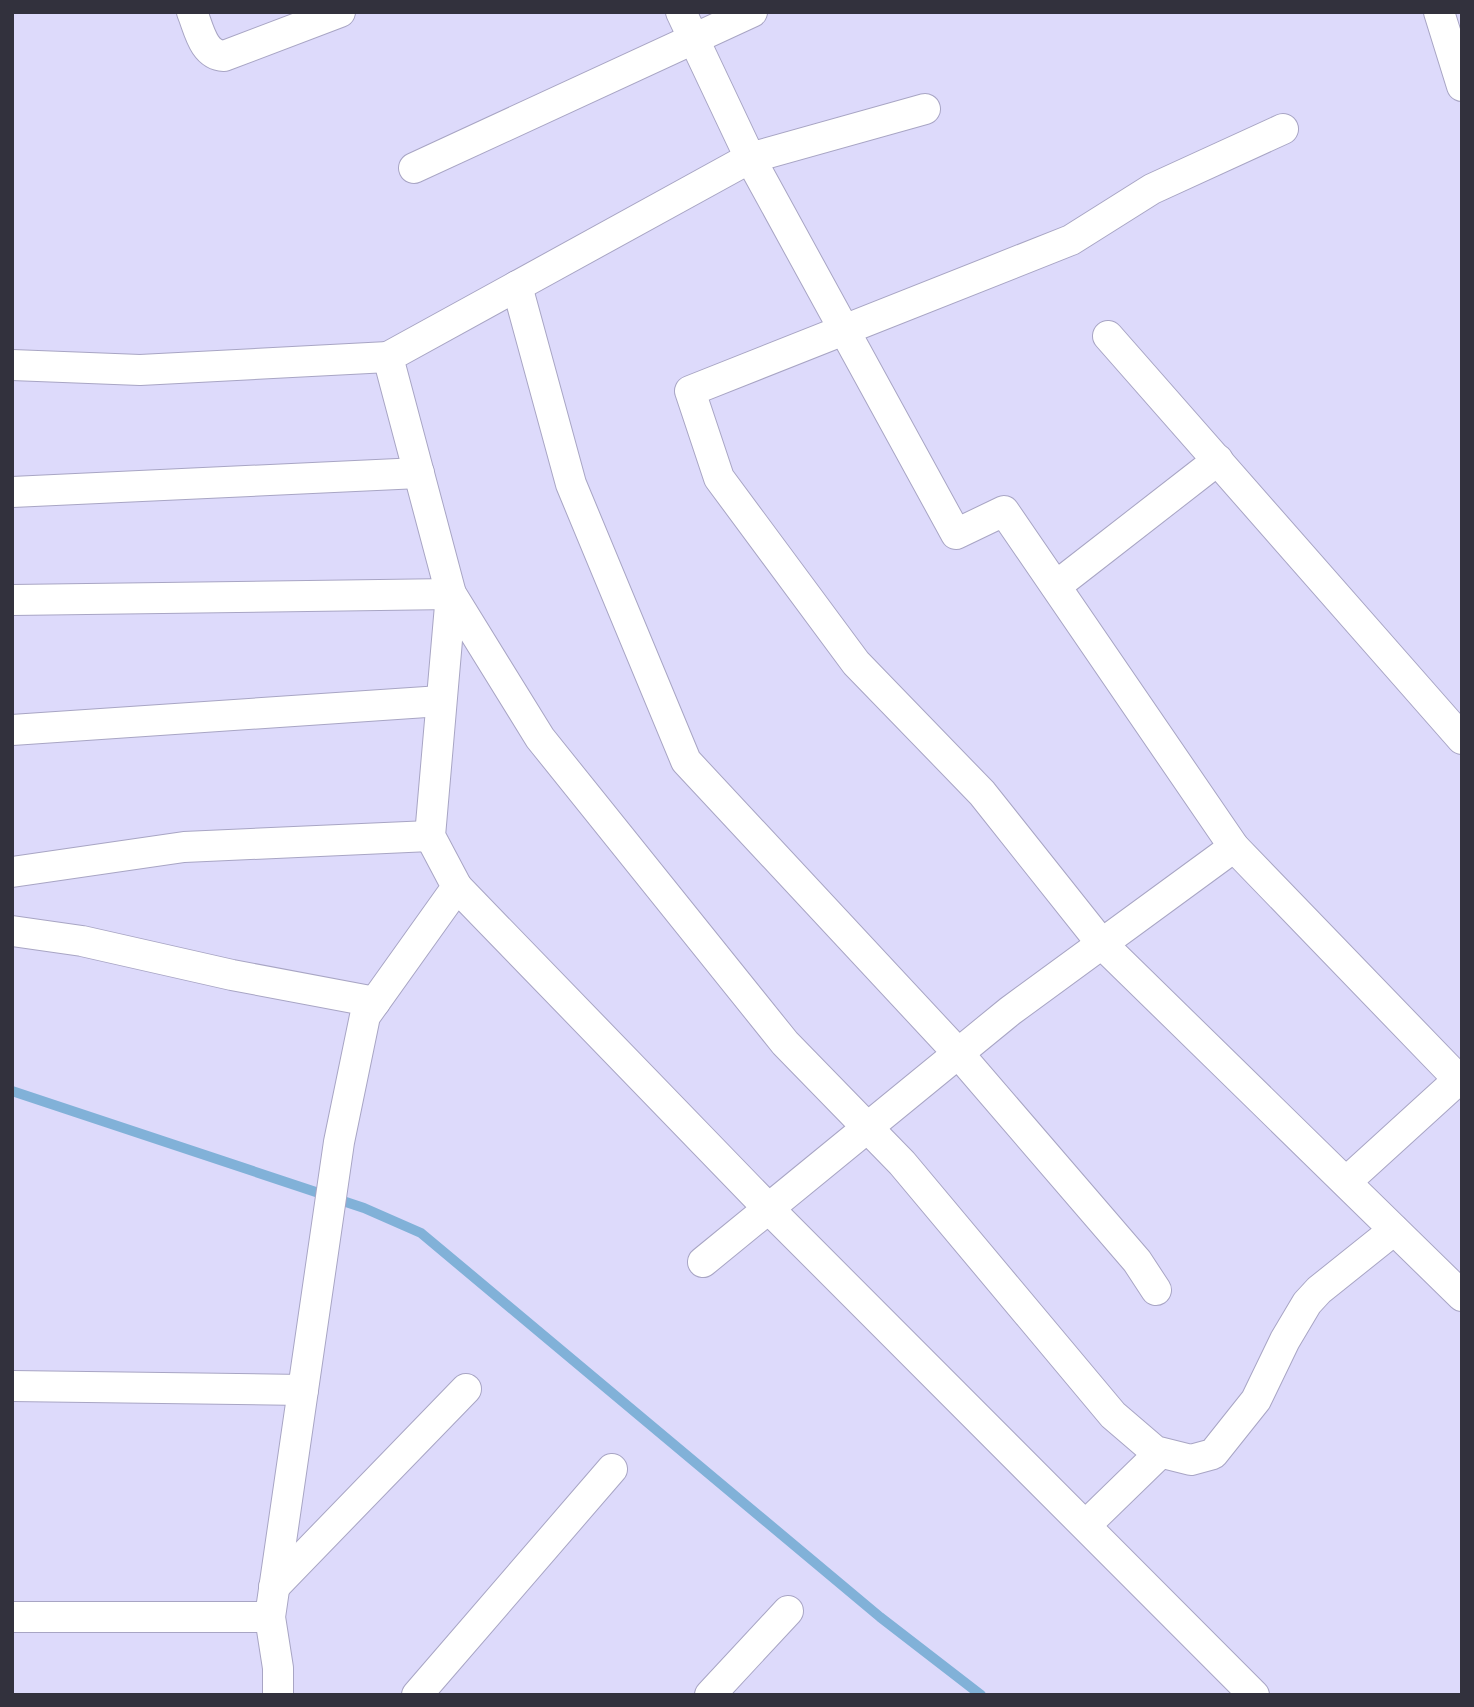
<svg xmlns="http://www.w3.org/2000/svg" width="1474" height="1707" font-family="'PT Sans Narrow',sans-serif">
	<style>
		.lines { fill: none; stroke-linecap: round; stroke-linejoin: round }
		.stream { stroke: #81b1d8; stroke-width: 10 }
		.street-casing { stroke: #a8a5c4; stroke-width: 32 }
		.street { stroke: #fff; stroke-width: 30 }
	</style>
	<rect width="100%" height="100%" fill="#dddafb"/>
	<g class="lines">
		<polyline class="stream" points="12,1091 364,1208 421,1233 880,1617 981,1695"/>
		<defs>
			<g id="street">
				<path d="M192,12C199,29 203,55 224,56L340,12"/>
				<polyline points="681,12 750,158 925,109"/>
				<polyline points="1439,12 1462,86"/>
				<polyline points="1283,129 1152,189 1071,240 690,391 719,478 856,663 982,793 1102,944 1462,1296"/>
				<polyline points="414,168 752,12"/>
				<polyline points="517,286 571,484 686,761 958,1053 1137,1261 1156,1290"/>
				<polyline points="1108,336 1462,739"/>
				<polyline points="12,365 140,370 388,357"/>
				<polyline points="12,492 419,473"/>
				<polyline points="1056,586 1218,460"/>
				<polyline points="12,600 451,594 540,738 785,1043 902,1163 1113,1415 1155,1451 1191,1460 1213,1454 1256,1400 1285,1340 1307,1303 1319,1290 1394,1230"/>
				<polyline points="12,730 441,701"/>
				<polyline points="12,872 184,847 430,836"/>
				<polyline points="457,887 768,1208 1254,1695"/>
				<polyline points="12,931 82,941 232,975 375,1002"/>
				<polyline points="1346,1182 1458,1080"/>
				<polyline points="703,1262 1010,1011 1234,847"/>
				<polyline points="12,1386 303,1390"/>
				<polyline points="1087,1524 1160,1453"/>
				<polyline points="274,1587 466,1389"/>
				<polyline points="12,1617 270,1617"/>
				<polyline points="278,1695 278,1668 270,1617 339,1142 365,1016 457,887 430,836 451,594 388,357 750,158 956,534 1004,511 1234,847 1462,1083"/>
				<polyline points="417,1695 612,1469"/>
				<polyline points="710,1695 788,1611"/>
			</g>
		</defs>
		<use href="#street" class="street-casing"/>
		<use href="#street" class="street"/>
	</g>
	<rect width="1474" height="1707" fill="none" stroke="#32313d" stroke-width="28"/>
</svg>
